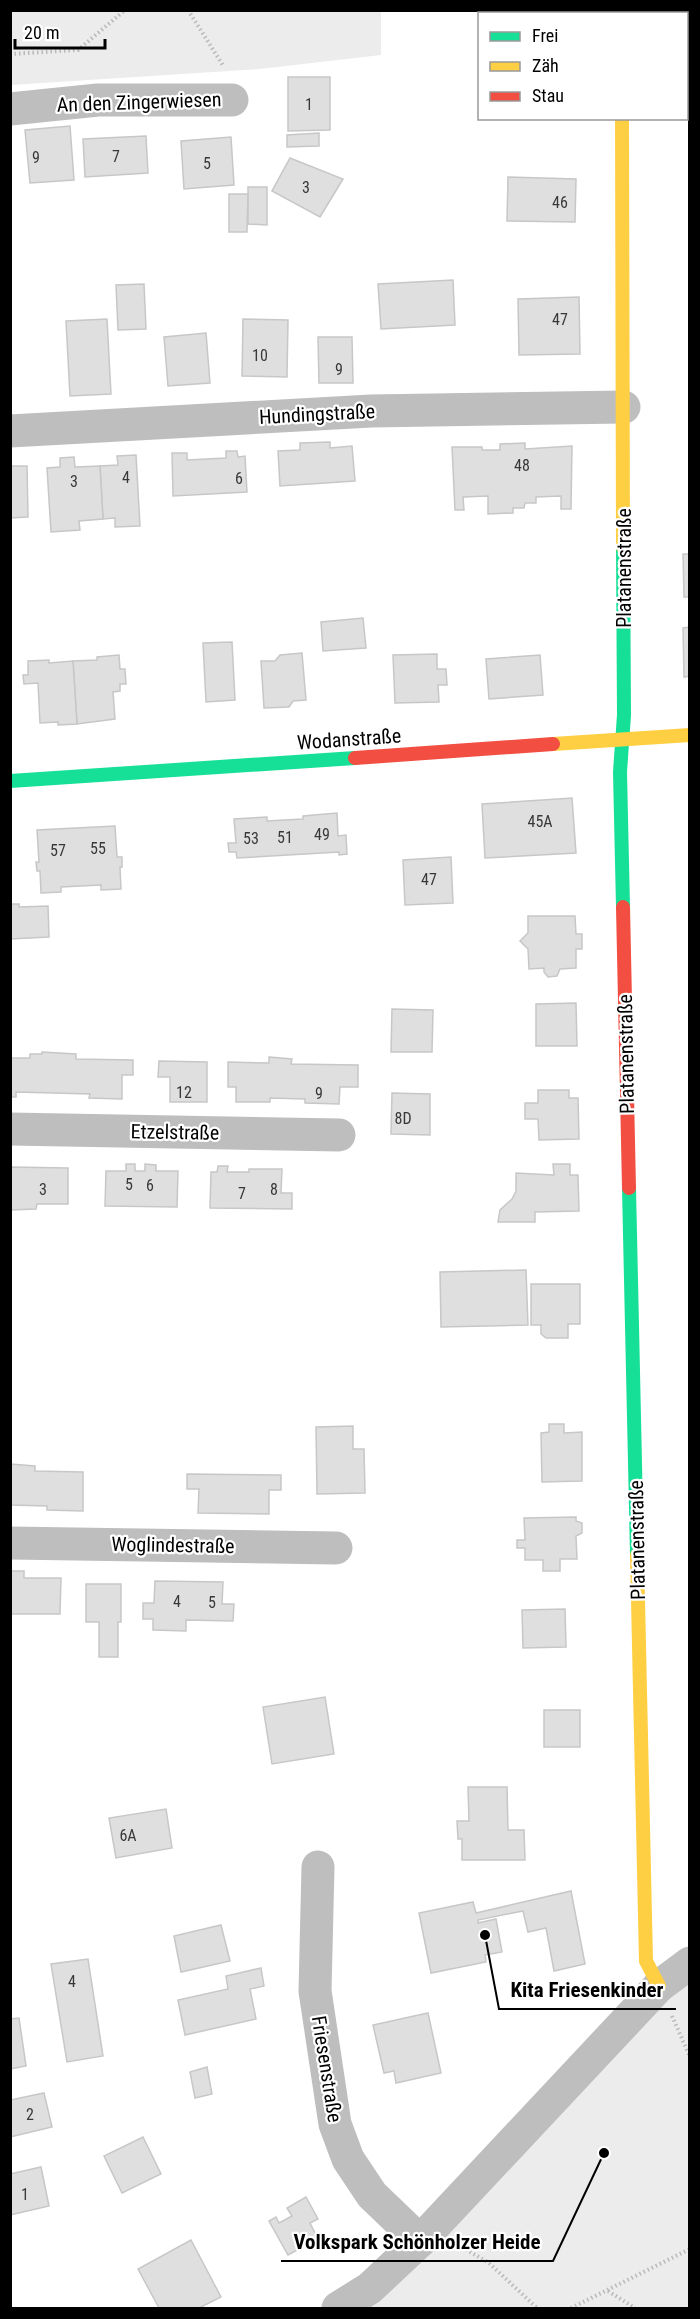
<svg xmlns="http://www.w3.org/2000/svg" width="700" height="2319" font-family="'Roboto Condensed',sans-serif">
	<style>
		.green { fill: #ececec }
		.building { fill: #dfdfdf; stroke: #c7c7c7; stroke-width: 1.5 }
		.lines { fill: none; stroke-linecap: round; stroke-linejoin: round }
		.path { stroke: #b9b9b9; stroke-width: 4; stroke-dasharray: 1.5 3; stroke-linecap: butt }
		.street { stroke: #bebebe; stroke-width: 33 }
		.fast { stroke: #16e098; stroke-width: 14 }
		.slow { stroke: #ffcf43; stroke-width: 14 }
		.jam { stroke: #f24e42; stroke-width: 14 }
		.labels { text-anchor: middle; stroke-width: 4.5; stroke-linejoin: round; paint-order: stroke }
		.number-label { font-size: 16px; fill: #383838 }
		.street-label { font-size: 20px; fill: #000; stroke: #fff }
		.leader { fill: none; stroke: #000; stroke-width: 2 }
		.callout-dot { fill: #000; stroke: #fff; stroke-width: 2 }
		.callout-label { font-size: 21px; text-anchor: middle; font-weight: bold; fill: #000; stroke: #fff; stroke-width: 4.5; stroke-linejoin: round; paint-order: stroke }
	</style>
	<rect width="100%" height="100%" fill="#fff"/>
	<g class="green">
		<polygon points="11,10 381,11 381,55 260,69 11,85"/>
		<polygon points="689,1982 689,2308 367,2308 650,2011"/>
	</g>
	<g class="building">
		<polygon points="571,10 571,14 510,14 510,11"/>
		<polygon points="288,77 330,77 330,130 288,131"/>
		<polygon points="70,126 74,180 30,183 25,130"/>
		<polygon points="319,133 319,146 287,147 287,135"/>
		<polygon points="146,136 148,173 85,177 83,139"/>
		<polygon points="231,137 234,185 184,189 181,141"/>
		<polygon points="290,158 343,179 320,217 272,191"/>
		<polygon points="508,177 576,179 575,222 507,221"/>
		<polygon points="248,187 267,187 267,225 248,224"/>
		<polygon points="229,194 248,194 247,232 229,232"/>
		<polygon points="453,280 455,325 381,329 378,284"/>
		<polygon points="144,284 146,329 118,330 116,285"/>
		<polygon points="579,297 580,354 519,355 518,299"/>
		<polygon points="107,319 111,394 70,396 66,321"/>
		<polygon points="243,319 288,320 287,377 242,376"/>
		<polygon points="206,333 210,383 168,386 164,337"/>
		<polygon points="318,337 352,337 353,383 319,383"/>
		<polygon points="330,442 330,448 352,446 355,481 280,486 278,451 300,450 300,443"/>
		<polygon points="525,443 525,449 572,446 571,509 561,509 561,496 536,497 536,503 525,503 524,508 513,508 513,513 488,514 488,496 463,497 464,510 455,510 452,447 482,447 482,450 500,450 500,444"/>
		<polygon points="226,451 237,451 238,457 245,456 247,492 173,496 172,453 187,453 187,460 226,458"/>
		<polygon points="136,455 140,526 115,527 115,518 103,519 100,466 118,465 117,456"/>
		<polygon points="74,457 75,467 100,466 103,519 79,521 80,530 51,532 47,468 60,467 60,458"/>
		<polygon points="10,466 27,466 28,517 10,518"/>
		<polygon points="683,554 690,554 690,597 684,597"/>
		<polygon points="363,618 366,648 323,651 321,622"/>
		<polygon points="690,627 690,676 684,677 683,628"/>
		<polygon points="232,642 235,700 206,702 203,643"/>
		<polygon points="302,653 306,700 293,701 289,707 264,708 261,661 275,661 280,655"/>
		<polygon points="437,654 437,669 446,669 447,685 438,685 439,702 395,703 393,655"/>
		<polygon points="119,655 120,669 125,669 126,684 120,684 120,691 113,692 115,719 77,724 73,661 97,660 97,657"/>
		<polygon points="540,655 543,695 489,699 486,659"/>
		<polygon points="49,660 49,663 73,661 77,724 58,725 58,722 40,723 38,683 24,684 23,675 28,675 28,661"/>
		<polygon points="572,798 576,853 485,858 482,804"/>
		<polygon points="337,813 338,836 346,835 347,854 339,855 339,852 237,858 236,852 229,852 228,843 236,843 234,819 267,817 267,821 303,819 303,816"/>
		<polygon points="115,826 117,857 122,857 122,867 120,867 121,889 101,890 101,885 61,887 61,892 41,893 40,871 37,871 36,862 39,862 37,830"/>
		<polygon points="451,857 453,903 405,905 403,860"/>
		<polygon points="10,904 19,904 19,907 48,906 49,937 10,939"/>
		<polygon points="528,916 575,916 576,934 582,934 582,949 576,949 576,968 560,969 557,976 548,977 544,972 544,968 529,969 528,949 520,941 528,933"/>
		<polygon points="576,1003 577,1046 536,1046 536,1004"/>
		<polygon points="392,1009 433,1010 432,1052 391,1052"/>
		<polygon points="42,1052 76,1054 76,1059 133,1060 133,1075 122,1075 122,1099 89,1098 90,1094 16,1092 16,1097 10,1097 10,1058 30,1058 30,1054 42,1054"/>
		<polygon points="269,1057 292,1059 291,1064 358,1065 358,1087 340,1087 339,1104 305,1103 305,1099 270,1098 270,1102 236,1102 236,1087 228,1087 228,1062 269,1063"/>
		<polygon points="159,1061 207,1062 207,1102 170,1102 170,1077 158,1077"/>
		<polygon points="538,1090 569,1090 569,1098 578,1098 579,1139 539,1140 538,1119 525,1119 525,1103 538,1103"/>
		<polygon points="392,1093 430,1094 430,1135 391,1134"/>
		<polygon points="126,1164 135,1164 135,1171 145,1171 145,1164 156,1165 156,1171 178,1171 177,1207 105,1206 106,1171 126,1171"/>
		<polygon points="553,1164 570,1164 570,1175 578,1175 579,1211 535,1212 535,1222 498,1222 500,1210 512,1199 516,1191 516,1173 554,1175"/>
		<polygon points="218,1166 228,1166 227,1172 249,1172 249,1169 282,1169 281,1193 292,1193 292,1209 210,1208 211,1172 217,1172"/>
		<polygon points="10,1167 68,1168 68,1204 37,1204 36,1209 10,1210"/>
		<polygon points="526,1270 528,1325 441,1327 440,1272"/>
		<polygon points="531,1284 580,1284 580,1324 568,1324 568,1338 546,1338 541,1334 541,1325 531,1325"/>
		<polygon points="549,1424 564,1424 564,1433 582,1432 582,1481 542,1482 541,1433 549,1432"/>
		<polygon points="353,1426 353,1449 364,1449 365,1493 317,1494 316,1427"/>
		<polygon points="10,1464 35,1466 35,1471 83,1472 83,1511 47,1510 47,1506 10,1505"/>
		<polygon points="187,1474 281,1475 281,1490 269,1490 269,1514 198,1513 199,1489 187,1489"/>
		<polygon points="576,1517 576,1521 582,1523 582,1533 576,1536 577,1559 560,1559 560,1571 543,1571 543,1560 525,1560 525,1548 517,1548 517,1540 525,1540 524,1518"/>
		<polygon points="10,1571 24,1571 24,1578 61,1578 60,1614 10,1614"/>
		<polygon points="155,1581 223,1582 222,1604 234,1604 233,1621 186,1620 186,1631 153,1630 153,1619 143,1619 143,1603 154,1603"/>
		<polygon points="86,1584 121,1584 121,1622 118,1622 118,1657 99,1657 99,1622 86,1622"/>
		<polygon points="565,1609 566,1647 523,1648 522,1610"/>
		<polygon points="325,1697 334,1754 272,1764 263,1707"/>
		<rect x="544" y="1710" width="36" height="37"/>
		<polygon points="468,1787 507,1787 508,1830 524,1830 525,1860 462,1860 462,1839 458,1839 457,1821 469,1821"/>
		<polygon points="166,1809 172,1848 116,1858 109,1818"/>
		<polygon points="571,1891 585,1964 554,1971 546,1928 528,1932 523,1911 478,1920 478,1923 496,1919 502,1952 485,1955 486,1962 431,1973 419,1913 473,1902 476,1913"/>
		<polygon points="221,1925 230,1961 181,1972 174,1936"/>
		<polygon points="88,1959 103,2056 67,2062 51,1964"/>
		<polygon points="261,1968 264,1986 250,1989 256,2019 185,2035 178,2000 228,1989 226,1976"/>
		<polygon points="428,2013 441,2073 396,2083 394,2071 384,2073 373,2025"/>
		<polygon points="19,2018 26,2066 10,2069 10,2019"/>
		<polygon points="207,2067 212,2094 195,2098 190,2072"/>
		<polygon points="44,2093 52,2127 10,2137 10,2100"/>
		<polygon points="143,2137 161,2174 122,2193 104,2156"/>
		<polygon points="41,2167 49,2206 10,2215 10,2174"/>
		<polygon points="306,2197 318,2219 310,2223 318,2239 288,2255 269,2221 276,2217 279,2223 292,2216 287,2208"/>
		<polygon points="191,2240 221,2297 199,2308 159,2308 138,2269"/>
	</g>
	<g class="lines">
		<g class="path">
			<polyline points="188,10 224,67"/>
			<polyline points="10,54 78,50 125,10"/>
			<polyline points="672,2016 690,2057"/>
			<polyline points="458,2245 489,2263 537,2308"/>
			<polyline points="608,2291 635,2308"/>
			<polyline points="571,2308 690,2249"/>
		</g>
		<g class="street">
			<polyline points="621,10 621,14"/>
			<polyline points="10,109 98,100 232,100"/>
			<polyline points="10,431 371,411 624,407"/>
			<polyline points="10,1129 339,1135"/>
			<polyline points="10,1543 336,1548"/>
			<polyline points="318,1867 315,1991 335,2124 348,2159 372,2195 420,2241"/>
			<polyline points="338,2308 370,2288 420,2241 659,1986 690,1963"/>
		</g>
		<g class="fast">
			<polyline points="10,781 355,758"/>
			<polyline points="623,907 620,772 624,715 623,547"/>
			<polyline points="629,1188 637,1555"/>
		</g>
		<g class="slow">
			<polyline points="622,118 623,547"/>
			<polyline points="553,744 690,735"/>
			<polyline points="637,1555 646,1961 659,1986"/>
		</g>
		<g class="jam">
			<polyline points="355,758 553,744"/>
			<polyline points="623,907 629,1188"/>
		</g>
	</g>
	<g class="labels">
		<g class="number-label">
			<text x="309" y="110">1</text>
			<text x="116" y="162">7</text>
			<text x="36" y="163">9</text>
			<text x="207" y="169">5</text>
			<text x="306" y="193">3</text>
			<text x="560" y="208">46</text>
			<text x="560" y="325">47</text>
			<text x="260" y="361">10</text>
			<text x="339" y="375">9</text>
			<text x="522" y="471">48</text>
			<text x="126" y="483">4</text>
			<text x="239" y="484">6</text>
			<text x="74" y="487">3</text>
			<text x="540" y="827">45A</text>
			<text x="322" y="840">49</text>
			<text x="285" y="843">51</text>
			<text x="251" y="844">53</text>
			<text x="98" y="854">55</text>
			<text x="58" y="856">57</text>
			<text x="429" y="885">47</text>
			<text x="184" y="1098">12</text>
			<text x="319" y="1099">9</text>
			<text x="403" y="1124">8D</text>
			<text x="129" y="1190">5</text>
			<text x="150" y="1191">6</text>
			<text x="43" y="1195">3</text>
			<text x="274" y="1195">8</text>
			<text x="242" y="1199">7</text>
			<text x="177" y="1607">4</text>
			<text x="212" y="1608">5</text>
			<text x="128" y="1841">6A</text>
			<text x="72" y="1987">4</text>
			<text x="30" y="2120">2</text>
			<text x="25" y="2200">1</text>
		</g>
		<g class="street-label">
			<text transform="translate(139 102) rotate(-2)" y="7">An den Zingerwiesen</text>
			<text transform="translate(317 414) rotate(-3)" y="7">Hundingstraße</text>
			<text transform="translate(624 568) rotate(-90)" y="7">Platanenstraße</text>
			<text transform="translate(349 739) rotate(-4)" y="7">Wodanstraße</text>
			<text transform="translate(626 1054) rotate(-91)" y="7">Platanenstraße</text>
			<text transform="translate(175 1132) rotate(1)" y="7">Etzelstraße</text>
			<text transform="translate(637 1540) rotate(-91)" y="7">Platanenstraße</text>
			<text transform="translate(173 1545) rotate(1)" y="7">Woglindestraße</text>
			<text transform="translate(327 2069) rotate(81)" y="7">Friesenstraße</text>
		</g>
	</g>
	<path class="leader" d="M485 1935L499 2009H676M604 2153L553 2261H281"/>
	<g class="callout-dot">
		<circle cx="485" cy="1935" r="6"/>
		<circle cx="604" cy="2153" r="6"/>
	</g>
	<g class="callout-label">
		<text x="587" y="1997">Kita Friesenkinder</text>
		<text x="417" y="2249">Volkspark Schönholzer Heide</text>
	</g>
	<rect width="700" height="2319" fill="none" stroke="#000000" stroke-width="24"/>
	<rect x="478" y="12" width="210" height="108" fill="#ffffff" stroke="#999999" stroke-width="1.5"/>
	<rect x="490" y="32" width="30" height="9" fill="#16e098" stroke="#999999" stroke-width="1.5"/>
	<text x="532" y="42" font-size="18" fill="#000000">Frei</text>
	<rect x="490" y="62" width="30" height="9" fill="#ffcf43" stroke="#999999" stroke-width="1.5"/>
	<text x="532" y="72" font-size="18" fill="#000000">Zäh</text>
	<rect x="490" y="92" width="30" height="9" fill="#f24e42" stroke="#999999" stroke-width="1.5"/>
	<text x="532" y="102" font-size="18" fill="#000000">Stau</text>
	<path d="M15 39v9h90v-9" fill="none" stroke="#000000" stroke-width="3"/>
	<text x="24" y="39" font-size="18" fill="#000000" stroke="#ffffff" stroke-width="4.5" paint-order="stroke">20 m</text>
</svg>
